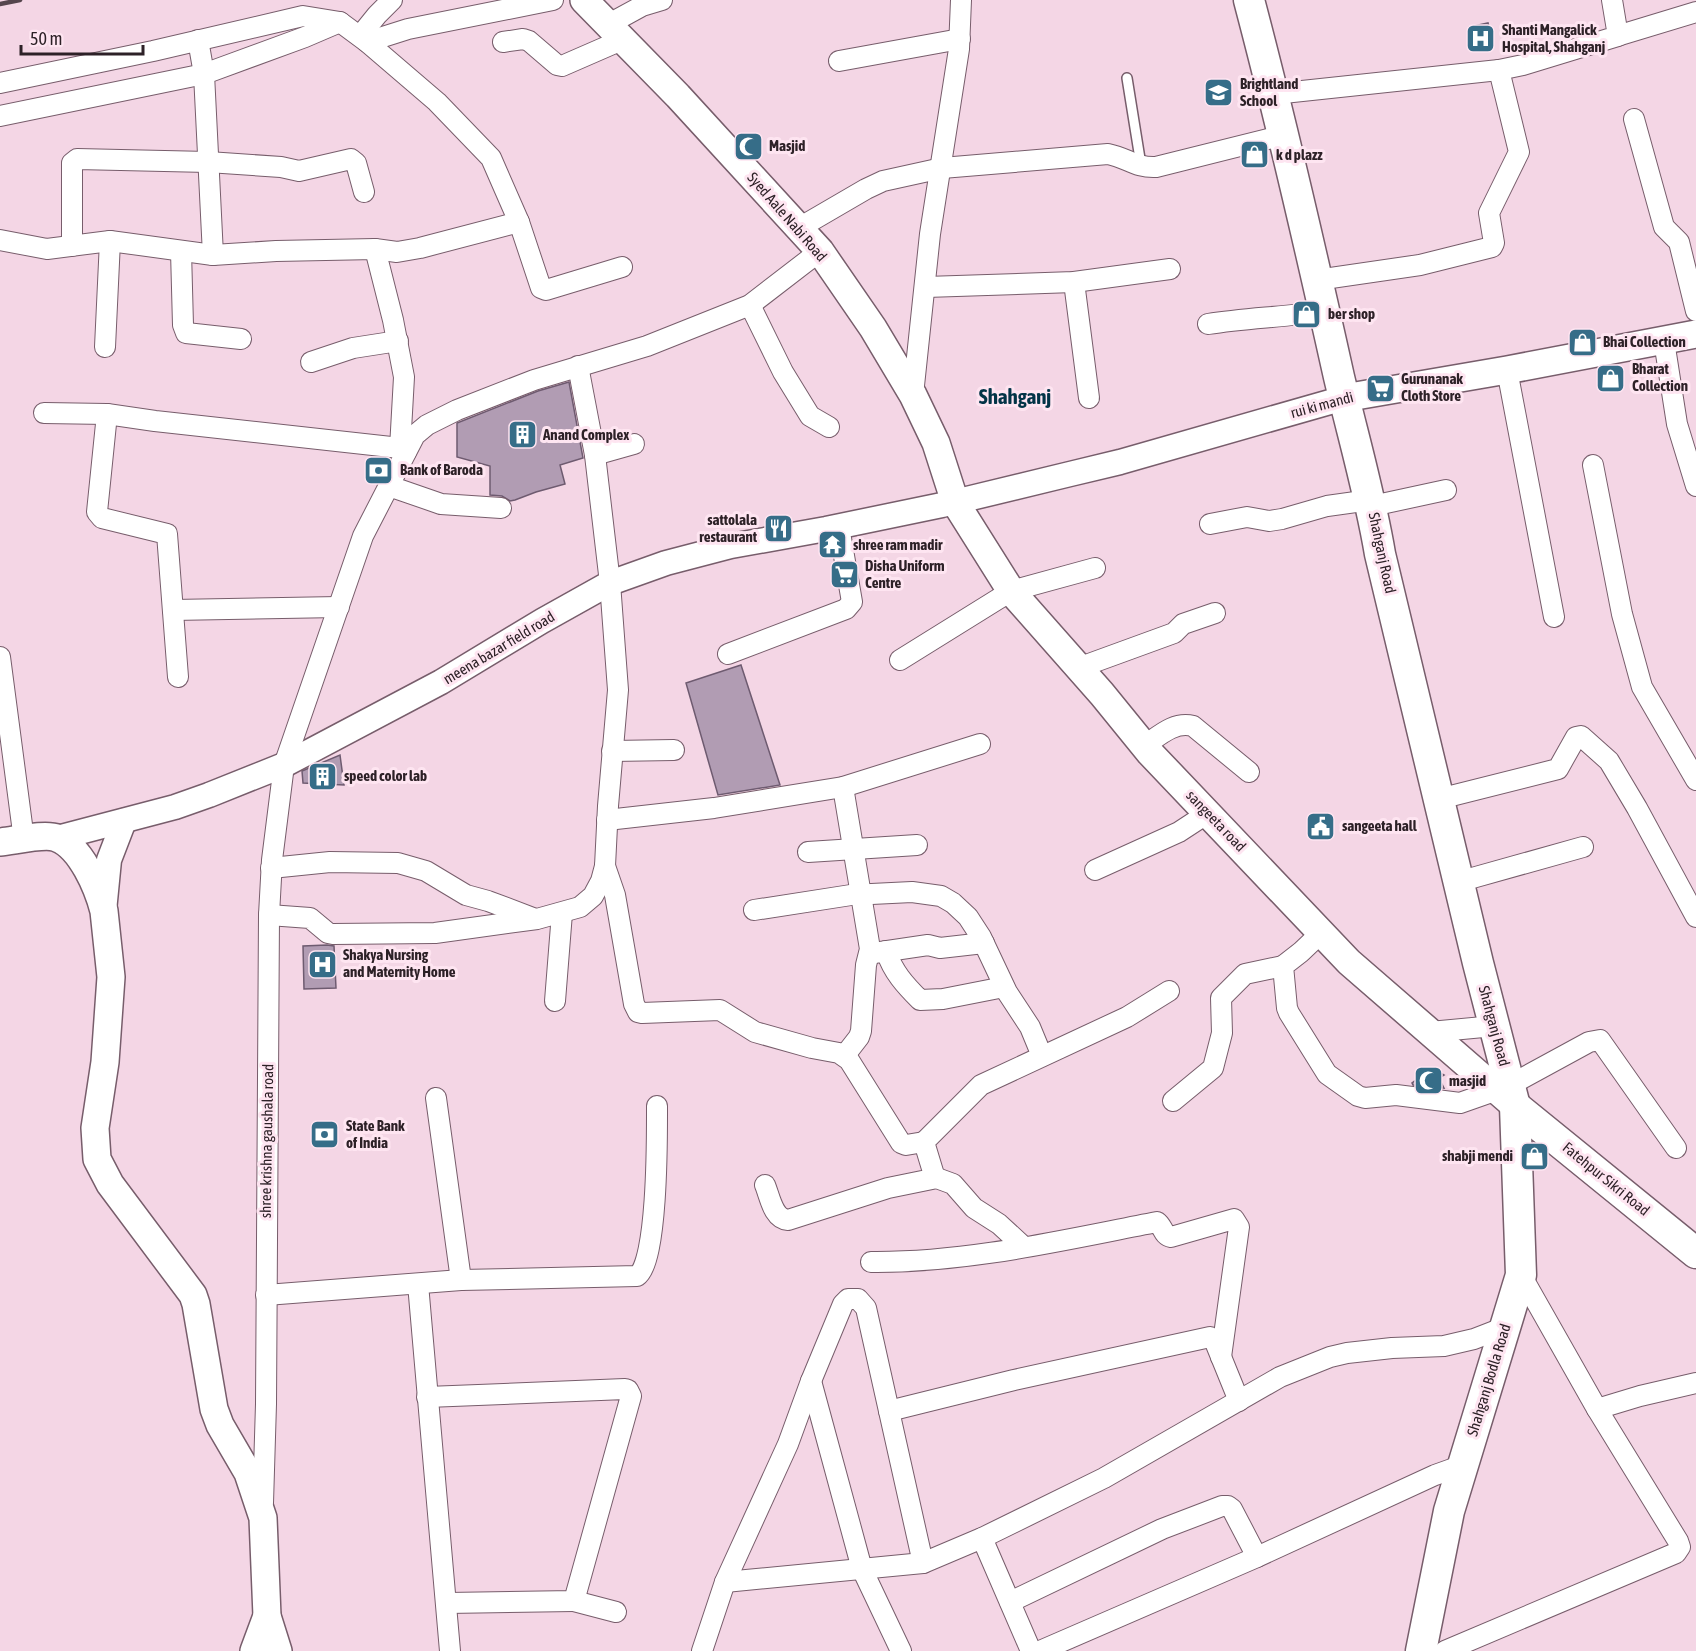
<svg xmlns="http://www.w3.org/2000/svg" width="1696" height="1651" font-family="'Asap Condensed',sans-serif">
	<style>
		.building { fill: #b19cb3; stroke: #6e5b70; stroke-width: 1.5 }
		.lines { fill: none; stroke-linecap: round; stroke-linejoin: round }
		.service-casing { stroke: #775d6b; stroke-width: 12 }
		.minor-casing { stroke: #775d6b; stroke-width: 22 }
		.tertiary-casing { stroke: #775d6b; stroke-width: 27 }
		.secondary-casing { stroke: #775d6b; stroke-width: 30 }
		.primary-casing { stroke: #775d6b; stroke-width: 33 }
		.service { stroke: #fff; stroke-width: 9 }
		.minor { stroke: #fff; stroke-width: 20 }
		.tertiary { stroke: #fff; stroke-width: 24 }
		.secondary { stroke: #fff; stroke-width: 27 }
		.primary { stroke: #fff; stroke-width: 30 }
		.rail { stroke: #55454d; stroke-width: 4.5 }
		.labels { text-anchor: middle; stroke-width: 6; stroke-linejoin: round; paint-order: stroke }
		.poi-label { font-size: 15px; font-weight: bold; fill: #2d2127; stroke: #fee5f1; text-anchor: start }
		.street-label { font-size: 15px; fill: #2d2127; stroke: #fee5f1 }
		.district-label { font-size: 21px; font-weight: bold; fill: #023447; stroke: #fee5f1 }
	</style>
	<rect width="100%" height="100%" fill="#f4d6e5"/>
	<g class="building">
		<polygon points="1488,23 1493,43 1473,47 1469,27"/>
		<polygon points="569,382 583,458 560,465 565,484 536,492 515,500 510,501 502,496 490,495 490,466 457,457 457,423 538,391"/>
		<polygon points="741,665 780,785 718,795 686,683"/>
		<polygon points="340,755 344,785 303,783 302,771"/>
		<polygon points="327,945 334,946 336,988 304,989 303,946"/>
		<polygon points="1432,1068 1444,1075 1439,1078 1444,1088 1413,1085 1412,1083"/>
	</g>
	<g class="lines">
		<defs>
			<polyline id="service" points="1127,78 1141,165"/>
			<g id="minor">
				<polyline points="609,24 642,6 662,0"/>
				<polyline points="360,36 377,15 392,0"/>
				<polyline points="1617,36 1696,12"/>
				<polyline points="367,42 408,29 553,0"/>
				<polyline points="503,42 523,39 529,41 557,65 562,66 624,39"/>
				<polyline points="839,61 960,39"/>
				<polyline points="0,83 153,51 303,16 340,22 367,42 437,102 491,158 519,222 541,288 546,290 622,267"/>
				<polyline points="1274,94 1499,70 1523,65 1618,36 1612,0"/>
				<polyline points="0,116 204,74 198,40"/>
				<polyline points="1634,119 1664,227 1679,242 1696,311"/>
				<path d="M799,228L866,189L883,181L942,168L1108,154C1128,158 1135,168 1156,167L1284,135"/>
				<polyline points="0,240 47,249 110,241 213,255 276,251 375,249 397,252 420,248 519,222"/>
				<polyline points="72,246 72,163 77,159 208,162 281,167 299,171 351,159 356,163 364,192"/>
				<polyline points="375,249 393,320 404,377 400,448"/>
				<polyline points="181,251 183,325 186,333 241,339"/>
				<polyline points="213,255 204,74 305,37 340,22"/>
				<polyline points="1317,280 1420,265 1492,247 1494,243 1489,213 1519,152 1499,70"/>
				<polyline points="1074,282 1089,398"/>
				<polyline points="926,287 1074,282 1170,269"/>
				<polyline points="750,305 783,372 810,416 829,427"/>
				<path d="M1208,324C1247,318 1286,317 1324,311"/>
				<polyline points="1664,341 1677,424 1696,486"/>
				<polyline points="105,347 110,241"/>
				<polyline points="311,362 353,348 398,341"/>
				<polyline points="1507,370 1554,617"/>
				<polyline points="913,395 930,234 959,49 961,0"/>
				<polyline points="44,413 107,414 155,421 400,448 406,452"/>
				<polyline points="107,414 97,512 102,518 167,534 178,677"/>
				<polyline points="595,455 634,444"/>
				<polyline points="1593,465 1622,614 1642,687 1696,780"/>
				<polyline points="389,486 441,504 501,508"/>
				<polyline points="1372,506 1446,490"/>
				<polyline points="1210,524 1247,517 1269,521 1282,519 1327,506 1370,500"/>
				<polyline points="173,610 339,607"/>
				<polyline points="728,654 846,609 852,602 839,527"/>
				<polyline points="0,657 24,840"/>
				<polyline points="900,660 1011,591 1095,568"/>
				<polyline points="1078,668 1174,633 1183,624 1215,613"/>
				<path d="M1144,746C1159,736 1174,721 1193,726L1249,772"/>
				<polyline points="612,751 674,750"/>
				<polyline points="843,787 870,949 866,965 861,1031 859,1037 845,1055"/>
				<polyline points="1439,799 1558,769 1576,737 1581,736 1609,761 1637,808 1696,917"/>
				<polyline points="607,820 714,808 843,787 980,744"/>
				<polyline points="808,852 917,845"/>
				<polyline points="605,866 615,895 634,1004 638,1012 642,1013 720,1010 755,1032 812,1048 839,1053 849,1060 901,1143 906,1145 924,1142"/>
				<polyline points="271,868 330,862 398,863 426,871 466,895 488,901 533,918"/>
				<polyline points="1095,870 1179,832 1208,813"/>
				<polyline points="1458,882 1583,847"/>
				<polyline points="754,910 851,895 912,892 941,896 953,903 968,917 981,937 1007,992 1030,1027 1042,1056"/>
				<polyline points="269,915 310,918 328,933 333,934 435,933 537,919 580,907 593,896 601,881 605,866 608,806 618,690 610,583 595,455 578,366"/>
				<polyline points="1321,933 1301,952 1283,966 1287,1008 1289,1013 1327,1074 1358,1096 1365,1098 1396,1095 1460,1103 1497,1090"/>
				<path d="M886,951C893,972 905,985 920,1000L943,999L1004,987"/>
				<polyline points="874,953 928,945 940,948 984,943"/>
				<polyline points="555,1001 562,913"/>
				<polyline points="1430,1032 1494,1026"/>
				<polyline points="1510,1085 1589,1042 1600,1040 1676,1148"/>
				<polyline points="436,1098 461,1280"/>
				<polyline points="1173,1101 1213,1068 1222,1033 1221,998 1245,974 1283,966"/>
				<polyline points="934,1177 953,1184 974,1208 999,1224 1024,1247"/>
				<path d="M765,1185C770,1197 773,1219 788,1220L888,1188L932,1179L934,1175L924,1142L981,1085L1127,1017L1169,991"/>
				<path d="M871,1262C967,1263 1063,1240 1157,1222C1163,1226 1163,1236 1171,1237L1234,1219L1239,1227L1221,1357"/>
				<polyline points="418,1284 450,1651"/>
				<path d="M266,1295L461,1280L637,1276C658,1262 657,1134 657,1106"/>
				<polyline points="811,1381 862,1569 901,1651"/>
				<polyline points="427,1397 625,1389 628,1390 631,1396 574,1601 447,1603"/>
				<polyline points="1597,1409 1640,1396 1696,1383"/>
				<polyline points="889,1411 1014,1380 1210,1337 1215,1342 1239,1401"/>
				<polyline points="263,1503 266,1404 269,915 272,860 284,765 363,536 415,435 427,425 457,410 534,380 647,346 750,305 820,251"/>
				<polyline points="982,1538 1031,1651"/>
				<polyline points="725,1582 923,1563 982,1538 1104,1478 1280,1377 1330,1357 1347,1353 1392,1348 1444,1346 1474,1339 1505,1327"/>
				<polyline points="574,1601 616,1612"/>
				<polyline points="1010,1602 1162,1529 1222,1506 1228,1506 1232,1509 1257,1557"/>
				<polyline points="702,1651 725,1582 788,1444 811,1381 843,1304 848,1299 858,1299 866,1308 923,1563"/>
				<polyline points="1040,1651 1257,1557 1435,1475 1463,1465"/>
				<polyline points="1445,1651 1676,1553 1680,1547 1678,1541 1597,1409 1521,1275"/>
			</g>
			<g id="tertiary">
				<polyline points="57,838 175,807 209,795 284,765 441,682 542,621 610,583 666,563 731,546 826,529 942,505 1070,474 1120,462 1344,398"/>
				<polyline points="104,911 109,860 124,821"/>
			</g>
			<g id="secondary">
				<polyline points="584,0 678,96 820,251 873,328 913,395 936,443 955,502 1011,591 1102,694 1150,753 1349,962 1515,1106"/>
				<polyline points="1344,398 1507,370 1696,334"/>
				<path d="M0,842C13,841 45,833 57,838C81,847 98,888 104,911L111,977L105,1062L95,1128L97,1159L110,1184L193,1295L196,1304L214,1409L220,1425L248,1473L263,1518L267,1616L278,1651"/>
				<polyline points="254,1651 267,1616"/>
			</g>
			<g id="primary">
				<path d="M1249,0C1282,125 1311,251 1339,377C1353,436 1370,494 1380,554L1478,963L1515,1106L1521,1275L1449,1511L1421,1651"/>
				<polyline points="1515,1106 1696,1253"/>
			</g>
		</defs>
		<use href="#service" class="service-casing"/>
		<use href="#minor" class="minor-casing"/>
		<use href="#tertiary" class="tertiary-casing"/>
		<use href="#secondary" class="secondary-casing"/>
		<use href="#primary" class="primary-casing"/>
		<use href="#service" class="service"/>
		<use href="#minor" class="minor"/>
		<use href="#tertiary" class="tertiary"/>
		<use href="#secondary" class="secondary"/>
		<use href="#primary" class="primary"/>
		<polyline class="rail" points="0,4 20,0"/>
	</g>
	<defs>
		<symbol id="hospital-square" viewBox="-11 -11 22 22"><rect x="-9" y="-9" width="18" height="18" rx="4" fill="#366d88" stroke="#fee5f1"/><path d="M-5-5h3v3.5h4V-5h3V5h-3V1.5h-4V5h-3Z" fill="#fff"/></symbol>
		<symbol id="school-square" viewBox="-11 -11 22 22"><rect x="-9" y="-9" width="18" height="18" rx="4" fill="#366d88" stroke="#fee5f1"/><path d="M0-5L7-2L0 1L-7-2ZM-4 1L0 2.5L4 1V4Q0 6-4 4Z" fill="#fff"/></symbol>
		<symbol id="mosque-square" viewBox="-11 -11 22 22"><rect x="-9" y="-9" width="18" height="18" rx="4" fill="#366d88" stroke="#fee5f1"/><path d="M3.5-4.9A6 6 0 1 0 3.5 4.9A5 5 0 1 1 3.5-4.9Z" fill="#fff"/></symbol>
		<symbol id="shop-square" viewBox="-11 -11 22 22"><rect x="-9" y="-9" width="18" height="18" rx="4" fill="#366d88" stroke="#fee5f1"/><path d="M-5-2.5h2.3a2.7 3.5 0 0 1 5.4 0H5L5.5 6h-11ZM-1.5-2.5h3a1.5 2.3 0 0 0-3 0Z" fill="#fff"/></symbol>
		<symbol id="supermarket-square" viewBox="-11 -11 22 22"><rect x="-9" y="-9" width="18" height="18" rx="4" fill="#366d88" stroke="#fee5f1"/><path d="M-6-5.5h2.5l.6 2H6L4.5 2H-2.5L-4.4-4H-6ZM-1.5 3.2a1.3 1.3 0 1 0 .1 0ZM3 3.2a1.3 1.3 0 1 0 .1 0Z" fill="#fff"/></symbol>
		<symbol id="building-square" viewBox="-11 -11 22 22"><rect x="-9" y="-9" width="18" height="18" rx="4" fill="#366d88" stroke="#fee5f1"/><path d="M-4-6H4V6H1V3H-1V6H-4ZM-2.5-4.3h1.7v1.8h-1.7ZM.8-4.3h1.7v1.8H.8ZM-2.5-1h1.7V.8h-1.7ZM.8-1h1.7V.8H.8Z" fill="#fff"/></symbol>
		<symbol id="bank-square" viewBox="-11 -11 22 22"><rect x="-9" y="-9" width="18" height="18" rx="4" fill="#366d88" stroke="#fee5f1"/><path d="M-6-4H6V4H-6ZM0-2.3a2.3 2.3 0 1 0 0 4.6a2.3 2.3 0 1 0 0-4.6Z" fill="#fff"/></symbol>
		<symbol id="restaurant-square" viewBox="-11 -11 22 22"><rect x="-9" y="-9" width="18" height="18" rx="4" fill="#366d88" stroke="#fee5f1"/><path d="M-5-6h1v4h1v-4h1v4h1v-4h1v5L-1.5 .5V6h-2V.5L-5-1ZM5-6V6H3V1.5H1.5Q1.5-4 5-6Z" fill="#fff"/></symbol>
		<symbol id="temple-square" viewBox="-11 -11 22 22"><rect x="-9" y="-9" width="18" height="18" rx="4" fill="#366d88" stroke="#fee5f1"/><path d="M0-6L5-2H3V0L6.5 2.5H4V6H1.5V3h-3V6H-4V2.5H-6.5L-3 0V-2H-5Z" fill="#fff"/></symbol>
		<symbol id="civic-square" viewBox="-11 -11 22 22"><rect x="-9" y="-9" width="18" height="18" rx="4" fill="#366d88" stroke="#fee5f1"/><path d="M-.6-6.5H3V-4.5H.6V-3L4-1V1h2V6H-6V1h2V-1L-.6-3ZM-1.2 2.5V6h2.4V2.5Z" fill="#fff"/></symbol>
	</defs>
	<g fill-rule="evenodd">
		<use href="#hospital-square" x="1464" y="22" width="33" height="33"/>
		<use href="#school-square" x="1202" y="76" width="33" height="33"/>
		<use href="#mosque-square" x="732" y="130" width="33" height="33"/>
		<use href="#shop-square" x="1238" y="138" width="33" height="33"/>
		<use href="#shop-square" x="1290" y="298" width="33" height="33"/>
		<use href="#shop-square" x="1566" y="326" width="33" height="33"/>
		<use href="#shop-square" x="1594" y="362" width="33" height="33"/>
		<use href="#supermarket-square" x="1364" y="372" width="33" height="33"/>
		<use href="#building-square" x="506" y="418" width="33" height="33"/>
		<use href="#bank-square" x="362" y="454" width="33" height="33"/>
		<use href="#restaurant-square" x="762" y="512" width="33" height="33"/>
		<use href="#temple-square" x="816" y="528" width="33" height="33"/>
		<use href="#supermarket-square" x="828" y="558" width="33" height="33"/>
		<use href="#building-square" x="306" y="760" width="33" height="33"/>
		<use href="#civic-square" x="1304" y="810" width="33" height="33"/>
		<use href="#hospital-square" x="306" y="948" width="33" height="33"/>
		<use href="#mosque-square" x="1412" y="1064" width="33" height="33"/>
		<use href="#bank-square" x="308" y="1118" width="33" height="33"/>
		<use href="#shop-square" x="1518" y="1140" width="33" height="33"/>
	</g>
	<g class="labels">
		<g class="poi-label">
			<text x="1502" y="35">Shanti Mangalick<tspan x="1502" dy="17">Hospital, Shahganj</tspan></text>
			<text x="1240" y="89">Brightland<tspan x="1240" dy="17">School</tspan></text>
			<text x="769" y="151">Masjid</text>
			<text x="1276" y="160">k d plazz</text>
			<text x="1328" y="319">ber shop</text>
			<text x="1603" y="347">Bhai Collection</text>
			<text x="1632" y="374">Bharat<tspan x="1632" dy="17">Collection</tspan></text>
			<text x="1401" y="384">Gurunanak<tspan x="1401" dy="17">Cloth Store</tspan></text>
			<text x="543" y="440">Anand Complex</text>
			<text x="400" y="475">Bank of Baroda</text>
			<text x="757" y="525" text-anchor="end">sattolala<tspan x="757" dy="17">restaurant</tspan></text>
			<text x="853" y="550">shree ram madir</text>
			<text x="865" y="571">Disha Uniform<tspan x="865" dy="17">Centre</tspan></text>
			<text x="344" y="781">speed color lab</text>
			<text x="1342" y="831">sangeeta hall</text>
			<text x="343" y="960">Shakya Nursing<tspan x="343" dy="17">and Maternity Home</tspan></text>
			<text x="1449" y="1086">masjid</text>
			<text x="346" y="1131">State Bank<tspan x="346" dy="17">of India</tspan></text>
			<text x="1513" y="1161" text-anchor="end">shabji mendi</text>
		</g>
		<g class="street-label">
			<text transform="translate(787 217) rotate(49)" y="5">Syed Aale Nabi Road</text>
			<text transform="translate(1322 405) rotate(-15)" y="5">rui ki mandi</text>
			<text transform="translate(1382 553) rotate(78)" y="5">Shahganj Road</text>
			<text transform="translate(499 648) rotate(-31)" y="5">meena bazar field road</text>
			<text transform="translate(1216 821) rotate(46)" y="5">sangeeta road</text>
			<text transform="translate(1494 1026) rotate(75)" y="5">Shahganj Road</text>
			<text transform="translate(267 1141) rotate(-89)" y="5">shree krishna gaushala road</text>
			<text transform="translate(1606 1179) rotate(39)" y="5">Fatehpur Sikri Road</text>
			<text transform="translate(1489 1380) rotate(-73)" y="5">Shahganj Bodla Road</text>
		</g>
		<g class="district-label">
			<text x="1015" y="404">Shahganj</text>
		</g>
	</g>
	<path d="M21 45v9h122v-9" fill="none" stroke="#2d2127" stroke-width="3"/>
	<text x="30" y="45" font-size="18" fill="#2d2127" stroke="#fee5f1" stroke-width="4.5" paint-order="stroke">50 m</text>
</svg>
